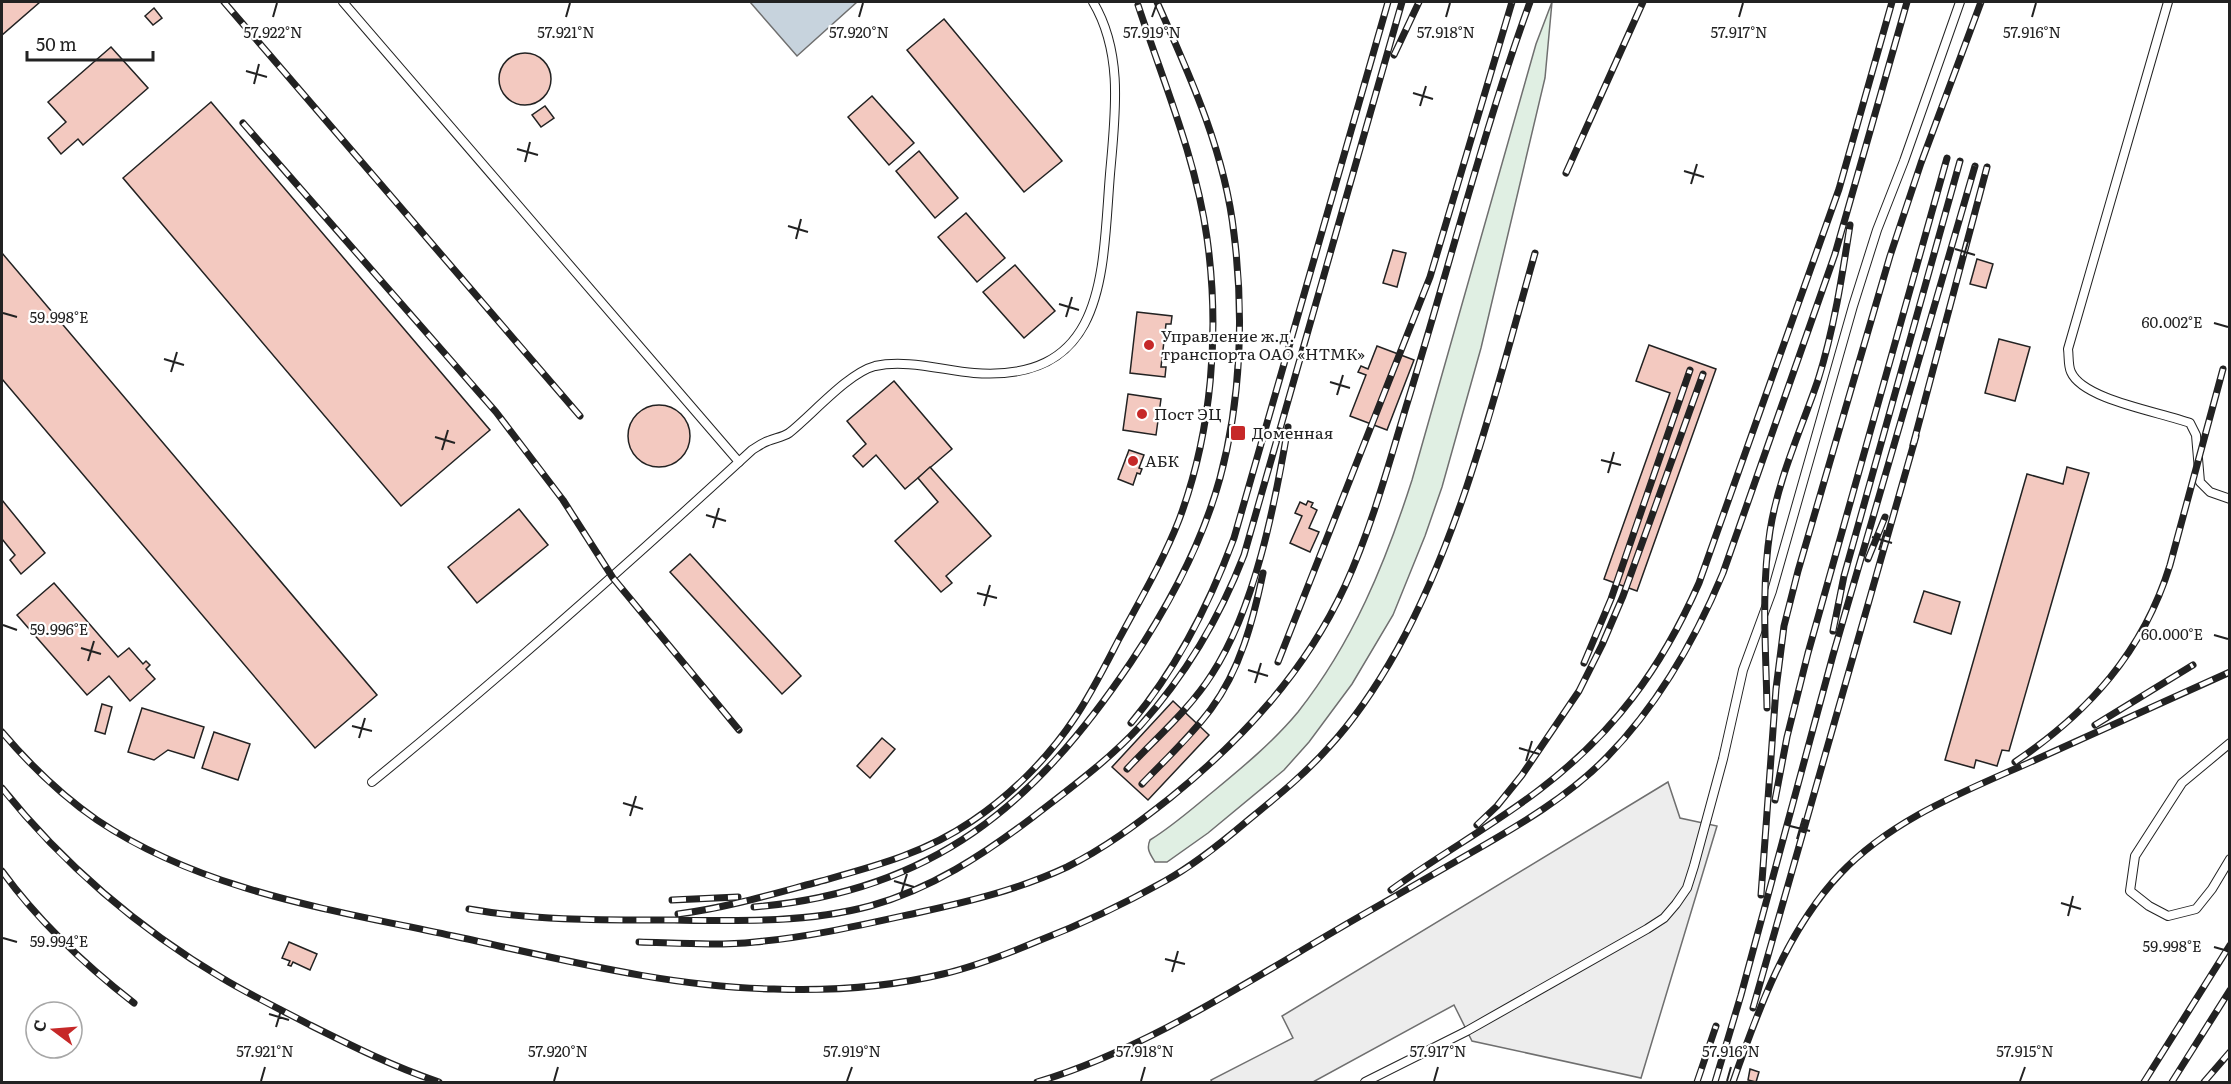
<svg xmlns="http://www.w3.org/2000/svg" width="2231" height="1084" font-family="Literata,serif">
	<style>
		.green { fill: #e0efe3; stroke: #6f6f6f; stroke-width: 1.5 }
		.parking { fill: #ededed; stroke: #6f6f6f; stroke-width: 1.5 }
		.water { fill: #c7d3dd; stroke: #6f6f6f; stroke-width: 1.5 }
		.building { fill: #f3c9c0; stroke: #222; stroke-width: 1.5 }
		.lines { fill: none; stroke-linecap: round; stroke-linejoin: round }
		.service-casing { stroke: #222; stroke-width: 10 }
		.service { stroke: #fff; stroke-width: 8 }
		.rail-casing { stroke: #222; stroke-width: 7 }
		.rail { stroke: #fff; stroke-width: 4.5; stroke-dasharray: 14; stroke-linecap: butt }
		.ticks { fill: none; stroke: #222; stroke-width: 2 }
		.poi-dot { fill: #c62828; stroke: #fff; stroke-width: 2 }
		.labels { text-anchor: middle; stroke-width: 4.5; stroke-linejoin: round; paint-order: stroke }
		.poi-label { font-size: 16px; fill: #222; stroke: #fff; text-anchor: start }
		.ticks-label { font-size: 15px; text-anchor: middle; fill: #222; stroke: #fff; stroke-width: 4.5; stroke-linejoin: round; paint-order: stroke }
	</style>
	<rect width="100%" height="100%" fill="#fff"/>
	<path class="green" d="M1552,2L1545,78L1481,348L1442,487L1425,536L1393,615L1352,684L1309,742L1284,770L1208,833L1167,862H1155C1150,854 1146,849 1150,840C1173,826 1194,807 1215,790C1244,766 1274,741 1298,712C1353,642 1385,564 1412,480L1536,44Z"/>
	<polygon class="parking" points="1668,782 1680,818 1717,826 1641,1078 1472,1041 1454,1005 1313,1082 1212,1082 1211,1080 1293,1038 1282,1016"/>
	<polygon class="water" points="750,2 857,2 797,56"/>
	<g class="building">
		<polygon points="2,2 40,2 2,35"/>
		<polygon points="154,8 162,18 153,25 145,16"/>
		<polygon points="944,19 1062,161 1024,192 907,50"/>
		<polygon points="111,47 148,88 83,145 78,139 61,154 48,138 66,122 48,102"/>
		<circle cx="525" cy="79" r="26"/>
		<polygon points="872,96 914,143 889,165 848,117"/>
		<polygon points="211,102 490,430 401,506 123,178"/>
		<polygon points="545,106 554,118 541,127 532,115"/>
		<polygon points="919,151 958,198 935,218 896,171"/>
		<polygon points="966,213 1005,258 977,282 938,237"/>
		<polygon points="1393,250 1406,253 1397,287 1383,283"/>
		<polygon points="2,253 377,695 315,748 2,379"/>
		<polygon points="1977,259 1993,264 1986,288 1970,284"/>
		<polygon points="1015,265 1055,311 1024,338 983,292"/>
		<polygon points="1137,312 1172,316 1171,324 1166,324 1161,367 1166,367 1165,377 1130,373"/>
		<polygon points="1999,339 2030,347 2015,401 1985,393"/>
		<polygon points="1649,345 1716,369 1637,591 1604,579 1670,393 1636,381"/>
		<polygon points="1377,346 1414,360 1387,430 1350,416 1366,375 1358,372 1361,366 1368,369"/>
		<polygon points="894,381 952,449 905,489 876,455 863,467 853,456 866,444 847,421"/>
		<polygon points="1128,394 1161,399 1156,435 1123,430"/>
		<circle cx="659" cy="436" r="31"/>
		<polygon points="1129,450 1144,455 1139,468 1142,469 1140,474 1137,473 1133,485 1118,479"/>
		<polygon points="930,467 991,536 946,576 952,583 941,592 895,541 938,502 918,478"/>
		<polygon points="2067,467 2089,473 2009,751 2002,750 1997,766 1976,760 1974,768 1945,760 2027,474 2063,484"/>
		<polygon points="2,500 45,553 21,574 10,560 15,555 2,539"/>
		<polygon points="1308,501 1313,503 1311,507 1317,510 1309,528 1319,532 1310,552 1290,543 1302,516 1295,513 1300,502 1306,505"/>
		<polygon points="519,509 548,545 477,603 448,567"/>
		<polygon points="690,554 801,676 782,694 670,572"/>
		<polygon points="54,583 118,657 129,648 143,664 146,661 150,665 146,669 155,679 130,701 109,676 87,695 17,615"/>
		<polygon points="1924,591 1960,602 1951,634 1914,622"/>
		<polygon points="1173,701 1209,735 1148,800 1112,767"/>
		<polygon points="102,704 112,707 105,734 95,731"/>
		<polygon points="142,708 204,727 194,758 168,750 154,760 128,752"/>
		<polygon points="214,732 250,744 238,780 202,768"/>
		<polygon points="882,738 895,749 870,778 857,766"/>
		<polygon points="289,942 317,954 310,970 293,962 291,966 288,965 290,961 282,958"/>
		<polygon points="1750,1069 1759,1072 1756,1082 1748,1080"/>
	</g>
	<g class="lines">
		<defs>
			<g id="service">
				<polyline points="343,2 739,462"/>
				<path d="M2168,2L2068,349C2069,356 2068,366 2071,372C2083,400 2161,412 2190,423L2196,435L2200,482L2210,492L2230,499"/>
				<polyline points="2230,743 2182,783 2135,856 2130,891 2149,906 2168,916 2196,909 2212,889 2230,859"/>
				<path d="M372,782C503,675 628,564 752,450C757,447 762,443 768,441C775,438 783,437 789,433C812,415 848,373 875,366C906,359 942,370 974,373C1108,383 1102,271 1110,174C1115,116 1124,54 1093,2"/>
				<polyline points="1365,1082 1467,1031 1647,929 1664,918 1676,904 1687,888 1694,866 1723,759 1743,670 1772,591 1853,306 1877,230 1904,161 1960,2"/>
			</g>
		</defs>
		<use href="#service" class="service-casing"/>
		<use href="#service" class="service"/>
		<defs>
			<g id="rail">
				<polyline points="224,2 580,416"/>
				<polyline points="1394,55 1419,2"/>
				<polyline points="243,123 496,412 563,500 613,578 739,730"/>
				<polyline points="1566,173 1643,2"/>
				<polyline points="1913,445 1987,167"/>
				<polyline points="1868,559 1885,517"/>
				<polyline points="1833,631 1844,576 1960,161"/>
				<polyline points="1278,662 1430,277 1512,2"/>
				<polyline points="1584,663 1611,599 1690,370"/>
				<path d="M1767,708C1766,649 1761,590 1770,531C1778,479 1801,430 1818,380C1834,329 1842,277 1850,225"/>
				<path d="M1131,723C1177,668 1209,605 1234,538L1388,2"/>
				<polyline points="2095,725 2193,665"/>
				<path d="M2,732C30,765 61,795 97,820C204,892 334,910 458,937C561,959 667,987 774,989C830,991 889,987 943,974C976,966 1007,954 1038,941C1082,924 1124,904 1165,881C1194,865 1220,844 1246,822C1274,799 1304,775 1328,748C1355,719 1378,684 1397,650C1463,531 1498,383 1535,253"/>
				<path d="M2015,762C2089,712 2143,652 2170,565L2223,369"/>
				<path d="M1127,769C1156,738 1190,709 1212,674C1255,608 1275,504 1288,427"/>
				<path d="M1142,784C1165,760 1191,736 1211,709C1240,670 1253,621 1263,573"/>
				<path d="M2,788C62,863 139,929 222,978C250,995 280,1009 310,1025C352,1046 394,1067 439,1082"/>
				<polyline points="1775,800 1787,737 1808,653 1947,158"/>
				<polyline points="1477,825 1497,806 1522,775 1579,691 1602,645 1623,596 1703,374"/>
				<path d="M2,871C39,922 84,964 134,1003"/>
				<path d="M1391,890C1439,855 1492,826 1539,790C1614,733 1661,669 1699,583L1839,189L1892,2"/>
				<polyline points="1761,895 1776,689 1784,626 1798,571 1890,256 1921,163 1981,2"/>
				<polyline points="672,900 738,897"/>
				<path d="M754,907C932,892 1035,805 1131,662C1169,605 1202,544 1220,478C1241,400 1244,314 1234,234C1225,152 1190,76 1157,2"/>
				<path d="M469,909C537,921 605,920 674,920C738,921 807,923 870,906C931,889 983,855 1033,817C1069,789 1108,761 1140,726C1184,677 1220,617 1244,555L1402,2"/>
				<path d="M678,914C725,908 769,895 814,883C871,867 922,855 972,821C1011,795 1048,758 1074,719C1091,694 1105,666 1119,639C1140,600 1163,561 1179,520C1212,432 1220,331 1207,238C1196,158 1163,81 1138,5"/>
				<path d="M639,942C677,943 717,946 755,942C811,937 866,924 921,912C971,901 1020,889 1067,867C1105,848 1137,824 1170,798C1243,739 1305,672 1345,586C1371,529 1388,467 1406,407C1448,272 1482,134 1530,2"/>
				<polyline points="1753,1008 1916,436"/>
				<path d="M1037,1082C1149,1049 1262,972 1364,914C1401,893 1437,872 1474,851C1521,824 1569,796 1607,757C1658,705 1695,640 1723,573L1835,254L1907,2"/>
				<polyline points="1697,1082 1716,1026"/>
				<polyline points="1715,1082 1741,995 1833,655 1975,166"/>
				<path d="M1733,1082C1758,1010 1787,930 1840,874C1893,818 1966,791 2035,760C2100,731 2165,701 2230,672"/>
				<polyline points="2144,1082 2230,945"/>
				<polyline points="2172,1082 2230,990"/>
				<polyline points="2204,1082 2230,1052"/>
			</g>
		</defs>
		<use href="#rail" class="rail-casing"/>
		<use href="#rail" class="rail"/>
	</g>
	<path class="ticks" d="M273,17L277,3M566,17L570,3M859,17L863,3M1152,17L1157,3M1446,17L1450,3M1739,17L1743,3M2032,17L2036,3M246,71L267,77M254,84L259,64M1413,93L1433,99M1420,106L1426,86M517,149L538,155M525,162L530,142M1684,171L1704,177M1691,184L1697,164M788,226L808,232M796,239L801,219M1955,249L1975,255M1962,262L1968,242M1059,304L1079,310M3,313L17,317M1066,317L1072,297M2214,323L2228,327M164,359L184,365M171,372L177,352M1330,382L1350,388M1337,395L1343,375M435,437L455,443M442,450L448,430M1601,460L1621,465M1608,473L1614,452M706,515L726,521M713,528L719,508M1872,537L1892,543M1879,550L1885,530M977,593L997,598M984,606L990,585M3,625L17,630M2214,635L2228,639M81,648L101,654M88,661L94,641M1248,670L1268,676M1255,683L1261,663M352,726L372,731M359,738L365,718M1519,748L1539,754M1526,761L1532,741M623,803L643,809M630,816L636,796M1790,826L1810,831M1797,839L1803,818M894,881L914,887M901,894L907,874M2061,903L2081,909M2068,916L2073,896M3,938L17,942M2214,947L2228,951M1165,959L1185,964M1172,972L1178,951M269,1014L289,1020M276,1027L282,1007M261,1081L265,1067M554,1081L558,1067M847,1081L852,1067M1141,1081L1145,1067M1434,1081L1438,1067M1727,1081L1731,1067M2020,1081L2025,1067"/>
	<g class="poi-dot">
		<circle cx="1149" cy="345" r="6"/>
		<circle cx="1142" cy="414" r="6"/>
		<rect x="1230" y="425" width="16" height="16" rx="3"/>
		<circle cx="1133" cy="461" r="6"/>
	</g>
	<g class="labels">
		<g class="poi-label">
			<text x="1161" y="342">Управление ж.д.<tspan x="1161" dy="18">транспорта ОАО «НТМК»</tspan></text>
			<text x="1154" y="420">Пост ЭЦ</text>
			<text x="1252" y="439">Доменная</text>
			<text x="1145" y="467">АБК</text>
		</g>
	</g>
	<g class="ticks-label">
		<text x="273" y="38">57.922°N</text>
		<text x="566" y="38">57.921°N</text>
		<text x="859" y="38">57.920°N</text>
		<text x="1152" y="38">57.919°N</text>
		<text x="1446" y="38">57.918°N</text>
		<text x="1739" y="38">57.917°N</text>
		<text x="2032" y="38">57.916°N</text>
		<text x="59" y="323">59.998°E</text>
		<text x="2172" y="328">60.002°E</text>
		<text x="59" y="635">59.996°E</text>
		<text x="2172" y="640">60.000°E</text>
		<text x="59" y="947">59.994°E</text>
		<text x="2172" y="952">59.998°E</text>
		<text x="265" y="1057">57.921°N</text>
		<text x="558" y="1057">57.920°N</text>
		<text x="852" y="1057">57.919°N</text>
		<text x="1145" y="1057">57.918°N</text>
		<text x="1438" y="1057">57.917°N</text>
		<text x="1731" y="1057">57.916°N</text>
		<text x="2025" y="1057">57.915°N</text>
	</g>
	<rect width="2231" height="1084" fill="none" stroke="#222222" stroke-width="6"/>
	<g transform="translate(54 1030) rotate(286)"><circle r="28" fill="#ffffff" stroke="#a7a7a7" stroke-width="1.5"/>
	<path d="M0-4.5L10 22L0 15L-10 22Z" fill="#c62828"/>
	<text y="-9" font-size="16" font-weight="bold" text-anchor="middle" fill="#222222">С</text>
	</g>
	<path d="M27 51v9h126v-9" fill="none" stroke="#222222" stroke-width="3"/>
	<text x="36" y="51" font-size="18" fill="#222222" stroke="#ffffff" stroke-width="4.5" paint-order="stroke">50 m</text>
</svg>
